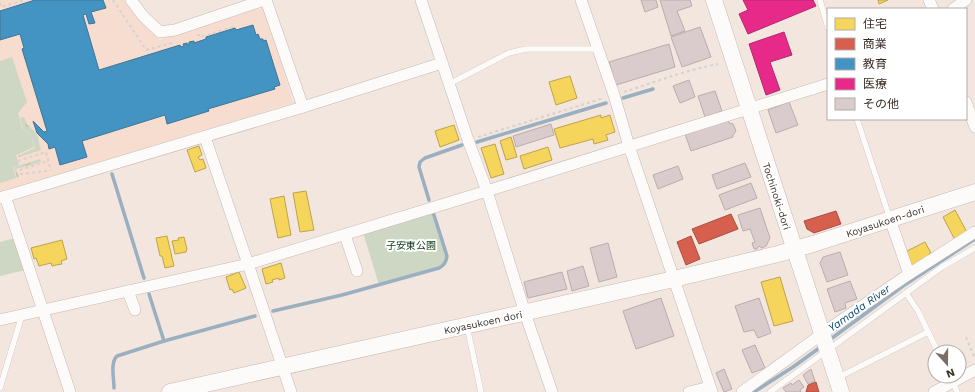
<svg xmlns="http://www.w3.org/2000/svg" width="975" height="392" font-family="'Work Sans','Noto Sans JP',sans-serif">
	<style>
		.built { fill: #f6ddd0 }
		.grass { fill: url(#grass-tufts) }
		.park { fill: #cdd7c4 }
		.homes { fill: #f6d55c; stroke: #bea34c }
		.shops { fill: #d6604d; stroke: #a85141 }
		.schools { fill: #4393c3; stroke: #417494 }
		.health { fill: #e7298a; stroke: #b32a6c }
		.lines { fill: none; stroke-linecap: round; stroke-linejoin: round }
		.stream { stroke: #9aafc0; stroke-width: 3.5 }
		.building { fill: #dacccc; stroke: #b9adad }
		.lane-casing { stroke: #c5b9b2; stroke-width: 6 }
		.street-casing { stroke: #c5b9b2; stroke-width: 12 }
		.secondary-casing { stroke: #c5b9b2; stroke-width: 17 }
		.path { stroke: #d6d2d1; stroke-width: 2; stroke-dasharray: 3 3; stroke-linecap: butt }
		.lane { stroke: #fdfbfa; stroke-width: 5.5 }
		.street { stroke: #fdfbfa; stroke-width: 11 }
		.secondary { stroke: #fdfbfa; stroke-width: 16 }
		.labels { text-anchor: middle; stroke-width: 4; stroke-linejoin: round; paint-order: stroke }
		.street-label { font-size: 10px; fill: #3b2d25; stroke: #fff }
		.park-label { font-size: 10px; fill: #093a10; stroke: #fff }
		.water-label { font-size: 11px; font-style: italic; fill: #08486e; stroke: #fff }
	</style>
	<defs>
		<pattern id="grass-tufts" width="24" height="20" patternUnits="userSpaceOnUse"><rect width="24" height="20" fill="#cdd7c4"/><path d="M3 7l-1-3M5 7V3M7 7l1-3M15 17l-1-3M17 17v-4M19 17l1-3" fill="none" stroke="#b1b9a8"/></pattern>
	</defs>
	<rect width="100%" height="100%" fill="#f2e6df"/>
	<polygon class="built" points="0,0 125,0 159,40 264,7 293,103 0,192"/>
	<g class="grass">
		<polygon points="24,117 27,124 37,134 41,150 19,157 18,156 35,148 31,135 23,128 20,118"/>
		<polygon points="40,159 41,162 16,169 19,177 17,178 14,167"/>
	</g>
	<g class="park">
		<polygon points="12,57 27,102 18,113 22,128 31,135 34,147 16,155 19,165 13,167 16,178 0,183 0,61"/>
		<path d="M432,208L447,256C446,263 444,265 439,268L379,285L362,229Z"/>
		<polygon points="19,237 30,269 0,276 0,242"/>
	</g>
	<g class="homes">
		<polygon points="878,0 888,0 879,4"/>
		<polygon points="570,76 577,98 556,105 549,82"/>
		<polygon points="601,115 601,118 610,115 615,132 606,135 608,140 594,144 593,139 560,148 554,129"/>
		<polygon points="454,125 459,140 440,147 435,131"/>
		<polygon points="511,137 517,157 506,160 500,141"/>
		<polygon points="495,144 504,174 491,178 481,148"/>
		<polygon points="199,146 202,155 198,157 200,160 203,159 206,168 195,172 187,150"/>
		<polygon points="548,147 552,160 524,169 520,156"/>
		<polygon points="306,191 314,230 300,232 293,193"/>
		<polygon points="284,196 291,235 278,238 270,199"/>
		<polygon points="955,210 968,234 955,240 943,217"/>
		<polygon points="167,236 174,266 165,268 162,256 160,256 156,238"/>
		<polygon points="184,237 187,249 186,252 175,254 172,241 179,240 178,238"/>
		<polygon points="62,240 67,259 61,261 62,264 56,265 52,266 51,263 39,266 36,258 34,259 31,248"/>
		<polygon points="925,242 931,253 929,254 930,257 912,266 905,252"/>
		<polygon points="281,263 285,278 279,280 279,278 272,280 273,282 266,284 262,269"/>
		<polygon points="239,272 246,288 234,293 232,289 230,290 226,277"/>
		<polygon points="780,277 793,321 774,326 761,282"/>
	</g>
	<g class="shops">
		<polygon points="836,211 841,224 814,233 807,229 804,221"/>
		<polygon points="731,214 738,229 699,244 692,229"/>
		<polygon points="691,236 700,259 686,265 677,242"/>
		<polygon points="816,382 819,392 806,392 808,385"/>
	</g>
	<polygon class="schools" points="35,0 103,0 106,8 91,12 95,23 89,24 86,14 83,15 99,70 180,45 181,47 184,46 183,44 187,43 188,45 189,45 189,42 194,41 194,43 206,39 206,37 235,28 236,30 253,25 256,35 258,34 260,39 263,39 263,41 266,40 280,85 274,87 275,89 208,109 209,111 167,124 165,115 82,141 87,157 60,165 55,147 49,149 48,144 37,133 33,121 44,132 47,131 22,49 24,48 20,34 0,40 0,11"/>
	<g class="health">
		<polygon points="743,0 813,0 816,6 748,34 739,14 748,10"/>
		<polygon points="784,32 792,55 770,62 780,90 766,95 749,44"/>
	</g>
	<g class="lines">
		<g class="stream">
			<polyline points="623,98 653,89"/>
			<polyline points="477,142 606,103"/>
			<polyline points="112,174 144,278"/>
			<polyline points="429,200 419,167 420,162 425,158 462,145"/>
			<polyline points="149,294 164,341"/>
			<path d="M273,311L342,295L439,268C444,265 446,263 447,256L433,212"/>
			<polyline points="828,341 903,286 975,239"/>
			<path d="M114,388C114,378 110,363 117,356L164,341L255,316"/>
			<polyline points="754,392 793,367 822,346"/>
		</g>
	</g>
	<g class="building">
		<polygon points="641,0 656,0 658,7 645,12"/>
		<polygon points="660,0 690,0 692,6 677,11 685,31 671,36"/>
		<polygon points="700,27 711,57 682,67 671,37"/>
		<polygon points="669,44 675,67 616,85 609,62"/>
		<polygon points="689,80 695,97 680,103 673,86"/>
		<polygon points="715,91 722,111 705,117 698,96"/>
		<polygon points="789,102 798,125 776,133 768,110"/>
		<polygon points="728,120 729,123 733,124 736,131 733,135 733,137 691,151 685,134"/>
		<polygon points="551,124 554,135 516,147 513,136"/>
		<polygon points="745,163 751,177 717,189 712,175"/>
		<polygon points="678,166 683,179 658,189 653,175"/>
		<polygon points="751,183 757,198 725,210 719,195"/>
		<polygon points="760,208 770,238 766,246 762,248 759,246 757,249 754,249 752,243 755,242 750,229 743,231 738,215"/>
		<polygon points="608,243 617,277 599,282 590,248"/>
		<polygon points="840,252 848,275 827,282 820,263 823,257"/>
		<polygon points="583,266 589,286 572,291 567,271"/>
		<polygon points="562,272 567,289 528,298 524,282"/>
		<polygon points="850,281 857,299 845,303 846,308 835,312 827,289"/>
		<polygon points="661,298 674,336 636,349 623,311"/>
		<polygon points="759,298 771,333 758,338 754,330 744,332 735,306"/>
		<polygon points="755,345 765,368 752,373 742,350"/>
		<polygon points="724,369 732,389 724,392 716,373"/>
		<polygon points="811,369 815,381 808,384 803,375"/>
		<polygon points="799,380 804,387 800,390 801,392 786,392 783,388 791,383 792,385"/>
	</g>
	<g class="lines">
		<defs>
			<g id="lane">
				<polyline points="820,0 828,28"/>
				<polyline points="449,84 509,53 526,49 598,49"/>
				<polyline points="857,119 890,219"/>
				<polyline points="906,293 918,311 938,352"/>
				<polyline points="467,326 481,392"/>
				<polyline points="951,376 957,392"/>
				<polyline points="837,378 928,332"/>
				<polyline points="0,388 22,315"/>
				<polyline points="770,392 906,293 942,267 975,248"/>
			</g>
			<g id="street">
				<polyline points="131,0 143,16 160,32 175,30 264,0"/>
				<polyline points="266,0 303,107"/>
				<polyline points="421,0 468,140 487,191 525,313 552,392"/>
				<polyline points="581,0 614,95 629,146 712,392"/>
				<polyline points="929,0 933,9"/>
				<polyline points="953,9 966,0"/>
				<polyline points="966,102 975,127"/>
				<polyline points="205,137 248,264 291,392"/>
				<polyline points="5,196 70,392"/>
				<polyline points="0,198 303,107 442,63"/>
				<polyline points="890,219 909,274"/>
				<polyline points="345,235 357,271"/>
				<polyline points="128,291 135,310"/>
				<polyline points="0,320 248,264 487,191 828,84"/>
				<polyline points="689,392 710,387"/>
				<polyline points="742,392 833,326 909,274 975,232"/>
				<polyline points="934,392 975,370"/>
			</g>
			<g id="secondary">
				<polyline points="714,0 841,392"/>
				<polyline points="170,392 674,279 778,254 813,244 975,192"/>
			</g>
		</defs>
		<use href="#lane" class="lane-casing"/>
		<use href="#street" class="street-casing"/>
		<use href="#secondary" class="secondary-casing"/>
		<g class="path">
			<polyline points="113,0 146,50 172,43"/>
			<polyline points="0,3 1,7 25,0"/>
			<polyline points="197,35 199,35 200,37 236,26"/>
			<path d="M624,92C655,82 686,70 718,64"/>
			<polyline points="478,137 604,98"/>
			<polyline points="18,161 46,152 51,171"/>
			<polyline points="47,171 21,174 20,170 48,161"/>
			<polyline points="966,337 975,359"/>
		</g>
		<use href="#lane" class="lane"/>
		<use href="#street" class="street"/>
		<use href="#secondary" class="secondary"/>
	</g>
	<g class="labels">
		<g class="street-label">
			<text transform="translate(777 196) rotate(72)" y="4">Tochinoki-dori</text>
			<text transform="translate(885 221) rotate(-18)" y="4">Koyasukoen-dori</text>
			<text transform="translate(483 322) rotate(-12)" y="4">Koyasukoen dori</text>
		</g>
		<g class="park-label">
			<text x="411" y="249">子安東公園</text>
		</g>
		<g class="water-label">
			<text transform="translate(859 308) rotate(-35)" y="4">Yamada River</text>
		</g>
	</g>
	<rect x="827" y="8" width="140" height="112" fill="#ffffff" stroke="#b1aba8"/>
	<rect x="835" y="18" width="20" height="12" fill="#f6d55c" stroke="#b1aba8"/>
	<text x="863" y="28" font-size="12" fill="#3b2d25">住宅</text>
	<rect x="835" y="38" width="20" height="12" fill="#d6604d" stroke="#b1aba8"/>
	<text x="863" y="48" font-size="12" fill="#3b2d25">商業</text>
	<rect x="835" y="58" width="20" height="12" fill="#4393c3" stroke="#b1aba8"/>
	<text x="863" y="68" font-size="12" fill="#3b2d25">教育</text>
	<rect x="835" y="78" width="20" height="12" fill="#e7298a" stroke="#b1aba8"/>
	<text x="863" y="88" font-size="12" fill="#3b2d25">医療</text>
	<rect x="835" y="98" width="20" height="12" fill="#dacccc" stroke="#b1aba8"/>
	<text x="863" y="108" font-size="12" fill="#3b2d25">その他</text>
	<g transform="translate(947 364) rotate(159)"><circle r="19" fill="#ffffff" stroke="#b1aba8"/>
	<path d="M0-3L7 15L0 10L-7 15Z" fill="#7b6e66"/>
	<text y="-6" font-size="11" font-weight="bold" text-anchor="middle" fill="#3b2d25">N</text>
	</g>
</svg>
